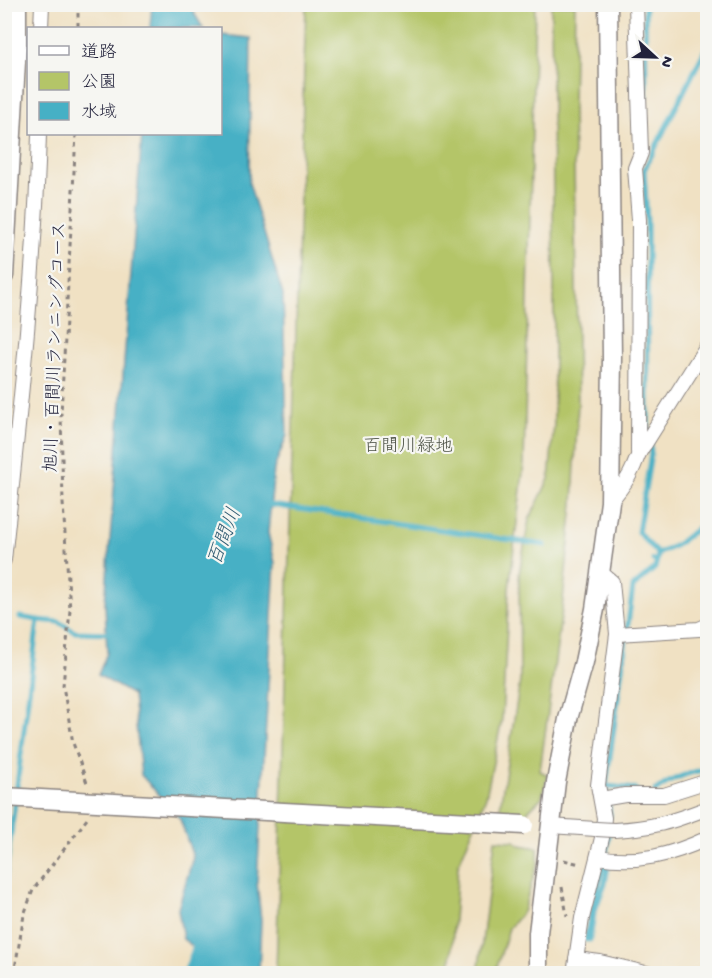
<svg xmlns="http://www.w3.org/2000/svg" width="712" height="978" font-family="'Gochi Hand','Klee One',sans-serif">
	<style>
		.green { fill: #b4c568; stroke: #6b7452; stroke-width: 1.5 }
		.water { fill: #46b0c5; stroke: #346980; stroke-width: 1.5 }
		.lines { fill: none; stroke-linecap: round; stroke-linejoin: round }
		.stream { stroke: #46b0c5; stroke-width: 5 }
		.river { stroke: #46b0c5; stroke-width: 30 }
		.minor-casing { stroke: #89827f; stroke-width: 16 }
		.tertiary-casing { stroke: #89827f; stroke-width: 21 }
		.path { stroke: #89827f; stroke-width: 3; stroke-dasharray: 4.5 4.5; stroke-linecap: butt }
		.minor { stroke: #fff; stroke-width: 14 }
		.tertiary { stroke: #fff; stroke-width: 18 }
		.minor-bridge-casing { stroke: #89827f; stroke-width: 16; stroke-linecap: butt }
		.tertiary-bridge-casing { stroke: #89827f; stroke-width: 21; stroke-linecap: butt }
		.minor-bridge { stroke: #fff; stroke-width: 14 }
		.tertiary-bridge { stroke: #fff; stroke-width: 18 }
		.labels { text-anchor: middle; stroke-width: 4.5; stroke-linejoin: round; paint-order: stroke }
		.street-label { font-size: 18px; fill: #22223b; stroke: #f6f6f2 }
		.park-label { font-size: 18px; fill: #4e5348; stroke: #f6f6f2 }
		.water-label { font-size: 20px; font-style: italic; fill: #305b72; stroke: #f6f6f2 }
	</style>
	<rect width="100%" height="100%" fill="#f6f6f2"/>
	<filter id="ink" filterUnits="userSpaceOnUse"><feTurbulence type="fractalNoise" baseFrequency=".0167" numOctaves="2"/><feDisplacementMap in="SourceGraphic" scale="12" xChannelSelector="R" yChannelSelector="G"/><feConvolveMatrix kernelMatrix="1 2 1 2 8 2 1 2 1" color-interpolation-filters="sRGB"/></filter>
	<filter id="wash" filterUnits="userSpaceOnUse"><feTurbulence type="fractalNoise" baseFrequency=".008" numOctaves="4" result="noise"/><feDisplacementMap in="SourceGraphic" scale="24" xChannelSelector="R" yChannelSelector="G"/><feGaussianBlur stdDeviation="1.35" result="paint"/><feColorMatrix in="noise" values="0 0 0 0 0 0 0 0 0 0 0 0 0 0 0 0 0 1.4 0 .05"/><feComposite in="paint" operator="in"/></filter>
	<g filter="url(#wash)">
		<rect width="100%" height="100%" fill="#f0e1c3"/>
		<g class="green">
			<polygon points="306,5 535,5 524,464 509,589 502,719 486,797 458,866 450,973 276,974"/>
			<polygon points="551,5 575,5 573,105 578,402 573,504 562,610 540,771 548,775 542,797 525,814 499,814 520,681 519,574 529,520 549,479 554,424 554,292"/>
			<polygon points="495,840 515,841 520,845 538,848 538,862 523,912 509,928 495,973 478,974"/>
		</g>
		<g class="water">
			<polygon points="152,4 194,5 194,13 203,28 150,28"/>
			<polygon points="221,35 251,38 249,183 283,295 287,435 274,469 268,533 275,563 257,882 261,920 259,973 201,973 203,954 183,939 178,909 193,857 180,819 141,775 133,695 98,675 107,653 105,603 142,134 220,134"/>
		</g>
		<g class="lines">
			<g class="stream">
				<polyline points="645,4 646,96"/>
				<polyline points="648,433 647,222 644,170 708,44"/>
				<polyline points="650,442 651,454 638,532 658,554 657,560"/>
				<polyline points="264,504 545,545"/>
				<polyline points="658,554 676,545 708,520"/>
				<polyline points="38,620 59,622 75,632 112,633"/>
				<polyline points="606,786 610,815"/>
				<polyline points="636,789 606,786 633,587 655,568 657,560 653,560"/>
				<path d="M655,791C671,779 688,772 708,769"/>
				<polyline points="4,888 38,620 20,617"/>
				<path d="M586,940C591,904 604,872 609,836"/>
				<polyline points="590,940 594,913 605,883 608,866"/>
				<polyline points="585,974 585,972"/>
			</g>
			<polyline class="river" points="198,974 216,926"/>
		</g>
	</g>
	<g filter="url(#ink)">
		<g class="lines">
			<defs>
				<g id="minor">
					<polyline points="636,4 641,153 635,168 639,220 638,452"/>
					<polyline points="41,28 42,4"/>
					<path d="M610,502C618,492 627,482 632,470C637,460 638,452 645,444L708,344"/>
					<path d="M4,560C19,418 35,276 39,134"/>
					<polyline points="617,634 699,629 708,625"/>
					<polyline points="601,799 625,795 664,795 708,781"/>
					<polyline points="550,826 596,829"/>
					<path d="M614,830C653,828 671,822 708,808"/>
					<path d="M598,857C637,864 672,855 708,838"/>
					<polyline points="576,959 600,962 650,974"/>
					<polyline points="574,974 582,918 602,838 604,818 598,785 617,634 612,582 600,572"/>
				</g>
				<g id="tertiary">
					<polyline points="4,276 17,44 17,4"/>
					<polyline points="538,974 538,933 556,782 568,719 584,662 595,609 610,502 612,358 608,4"/>
				</g>
			</defs>
			<use href="#minor" class="minor-casing"/>
			<use href="#tertiary" class="tertiary-casing"/>
			<g class="path">
				<polyline points="78,4 78,28"/>
				<polyline points="76,134 61,413 63,503 70,610 63,686 73,743 88,786"/>
				<polyline points="564,860 580,864"/>
				<polyline points="562,887 567,916"/>
				<polyline points="14,974 24,915 33,890 87,819"/>
			</g>
			<use href="#minor" class="minor"/>
			<use href="#tertiary" class="tertiary"/>
			<defs>
				<polyline id="minor-bridge" points="596,829 614,830"/>
				<polyline id="tertiary-bridge" points="4,797 524,825"/>
			</defs>
			<use href="#minor-bridge" class="minor-bridge-casing"/>
			<use href="#tertiary-bridge" class="tertiary-bridge-casing"/>
			<use href="#minor-bridge" class="minor-bridge"/>
			<use href="#tertiary-bridge" class="tertiary-bridge"/>
		</g>
	</g>
	<g class="labels">
		<g class="street-label">
			<text transform="translate(54 347) rotate(-88)" y="6">旭川・百間川ランニングコース</text>
		</g>
		<g class="park-label">
			<text x="408" y="451">百間川緑地</text>
		</g>
		<g class="water-label">
			<text transform="translate(223 536) rotate(-69)" y="7">百間川</text>
		</g>
	</g>
	<rect width="712" height="978" fill="none" stroke="#f6f6f2" stroke-width="24"/>
	<rect x="27" y="27" width="195" height="108" fill="#f6f6f2" stroke="#a1a1a9" stroke-width="1.5"/>
	<rect x="39" y="46" width="30" height="9" fill="#ffffff" stroke="#a1a1a9" stroke-width="1.5"/>
	<text x="81" y="57" font-size="18" fill="#22223b">道路</text>
	<rect x="39" y="72" width="30" height="18" fill="#b4c568" stroke="#a1a1a9" stroke-width="1.5"/>
	<text x="81" y="87" font-size="18" fill="#22223b">公園</text>
	<rect x="39" y="102" width="30" height="18" fill="#46b0c5" stroke="#a1a1a9" stroke-width="1.5"/>
	<text x="81" y="117" font-size="18" fill="#22223b">水域</text>
	<g transform="translate(655 57) rotate(112)" stroke="#f6f6f2" stroke-width="4.5" paint-order="stroke">
	<path d="M0-4.5L10 22L0 15L-10 22Z" fill="#22223b"/>
	<text y="-9" font-size="16" font-weight="bold" text-anchor="middle" fill="#22223b">N</text>
	</g>
</svg>
